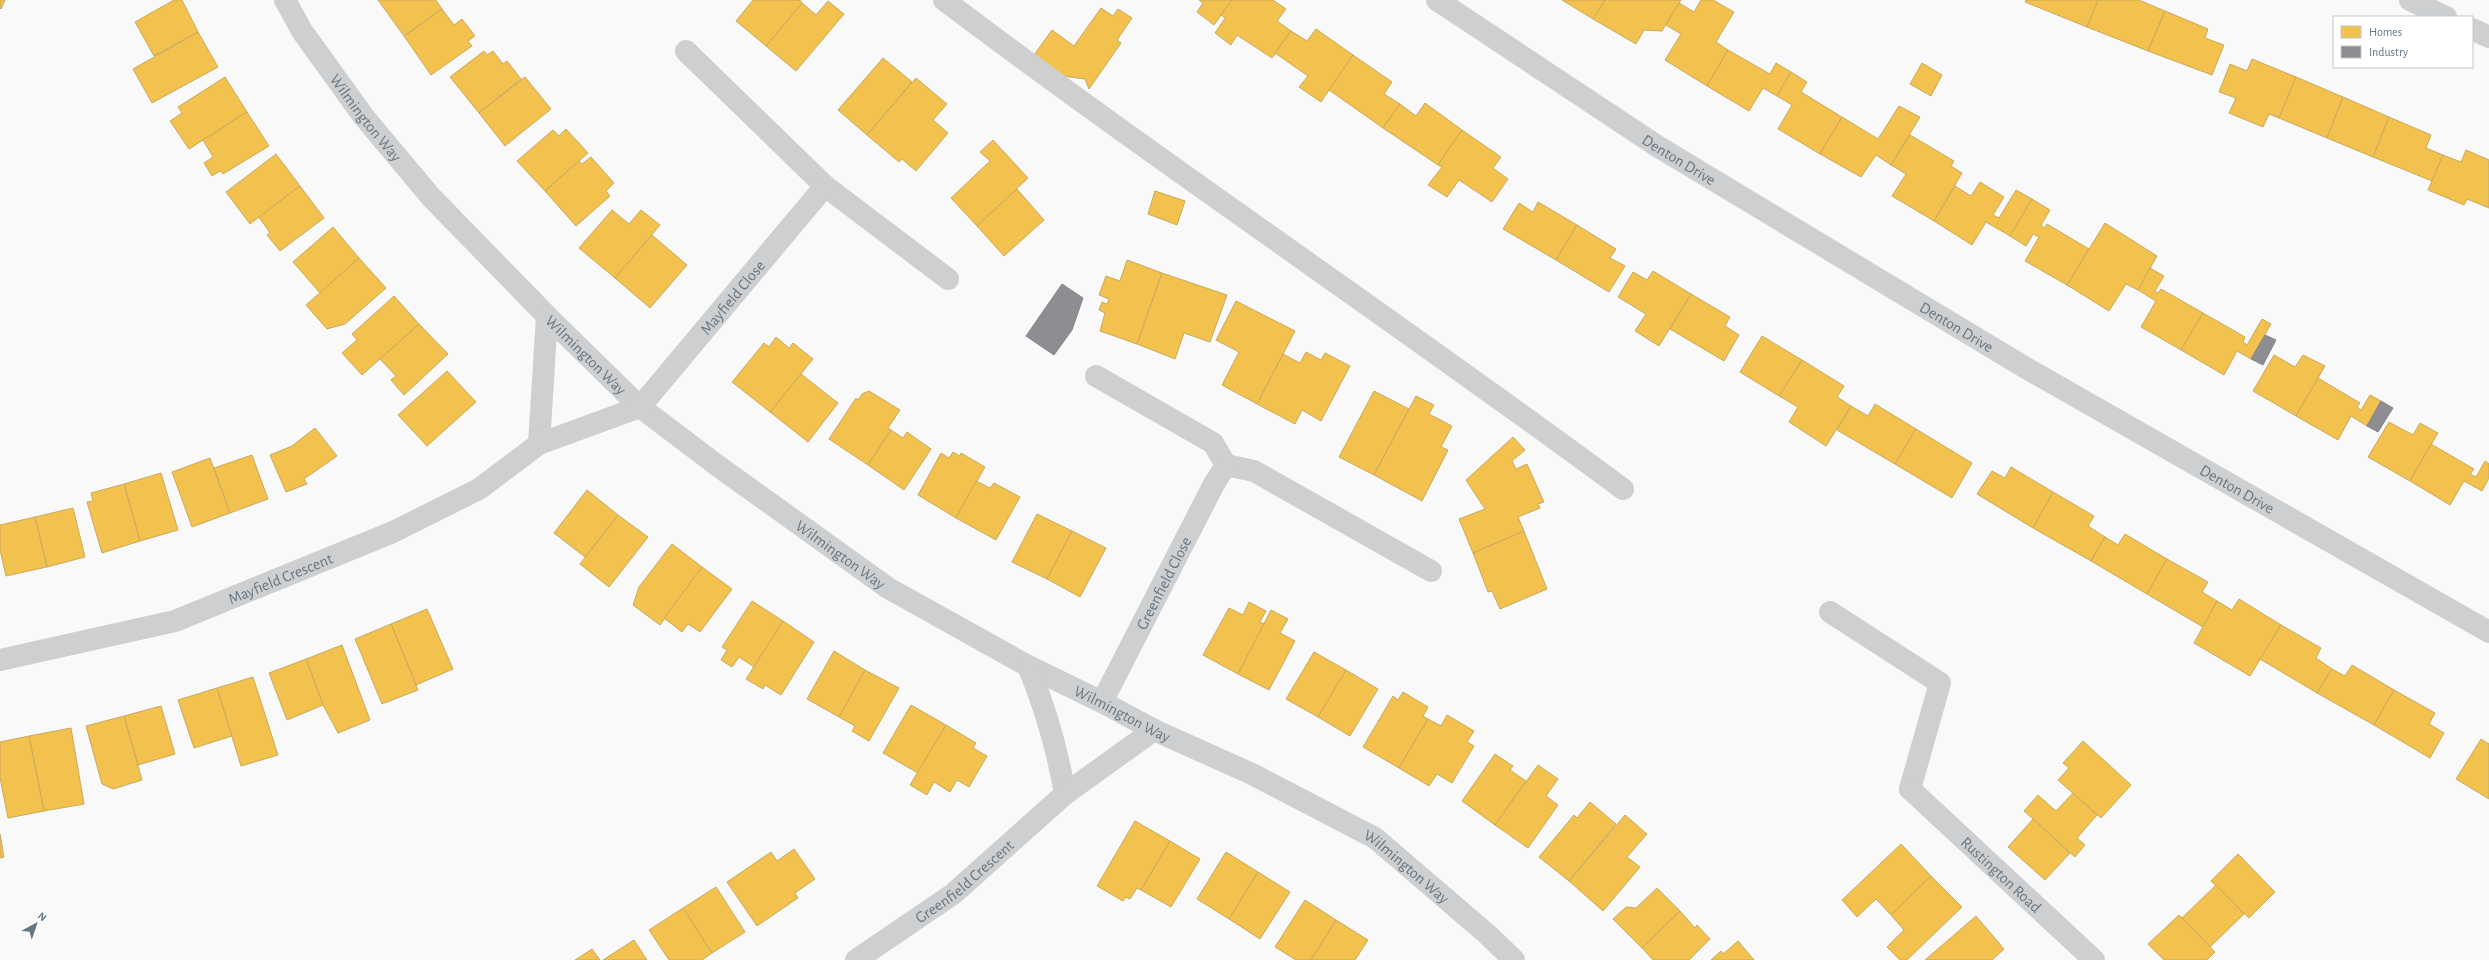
<svg xmlns="http://www.w3.org/2000/svg" width="2489" height="960" font-family="'Alegreya Sans',sans-serif">
	<style>
		.homes { fill: #f2c14e; stroke: #c8aa5e }
		.industry { fill: #8d8d92; stroke: #81868e }
		.lines { fill: none; stroke-linecap: round; stroke-linejoin: round }
		.service { stroke: #cecfd0; stroke-width: 22 }
		.minor { stroke: #cecfd0; stroke-width: 22 }
		.labels { text-anchor: middle; stroke-width: 4; stroke-linejoin: round; paint-order: stroke }
		.street-label { font-size: 16px; fill: #657683; stroke: #fff }
	</style>
	<rect width="100%" height="100%" fill="#f9f9f9"/>
	<g class="homes">
		<polygon points="0,0 5,0 1,9 0,8"/>
		<polygon points="174,0 182,0 198,32 154,56 135,22"/>
		<polygon points="378,0 436,0 442,9 404,36"/>
		<polygon points="753,0 800,0 802,3 766,46 736,21"/>
		<polygon points="1199,0 1232,0 1214,25 1197,12 1203,3"/>
		<polygon points="1232,0 1273,0 1286,9 1277,21 1291,31 1272,58 1237,35 1231,45 1215,33 1225,18 1221,15"/>
		<polygon points="1562,0 1605,0 1593,19"/>
		<polygon points="1605,0 1681,0 1662,31 1644,30 1636,44 1593,19"/>
		<polygon points="1701,0 1713,0 1734,12 1716,42 1728,50 1707,86 1665,60 1681,34 1666,25 1679,3 1694,12"/>
		<polygon points="2026,0 2098,0 2087,27 2025,2"/>
		<polygon points="2098,0 2139,0 2165,11 2148,51 2087,27"/>
		<polygon points="828,1 844,14 796,71 766,46 802,3 816,15"/>
		<polygon points="1101,8 1113,16 1118,9 1132,18 1117,40 1121,43 1089,89 1085,79 1062,76 1034,55 1052,30 1074,46"/>
		<polygon points="442,9 454,25 462,19 475,36 468,41 472,46 431,75 404,36"/>
		<polygon points="2165,11 2208,29 2205,38 2224,45 2212,75 2148,51"/>
		<polygon points="1316,29 1353,55 1321,102 1299,87 1308,76 1275,53 1291,31 1307,41"/>
		<polygon points="198,32 218,67 152,103 133,69"/>
		<polygon points="1728,50 1770,74 1776,63 1791,72 1777,96 1763,88 1749,111 1707,86"/>
		<polygon points="484,51 487,55 493,51 503,64 507,61 521,79 479,113 450,77"/>
		<polygon points="1353,55 1392,82 1384,94 1400,104 1383,128 1329,90"/>
		<polygon points="883,58 912,82 867,135 838,110"/>
		<polygon points="2252,59 2296,77 2279,118 2269,114 2263,127 2229,113 2236,98 2219,92 2230,64 2247,71"/>
		<polygon points="1922,63 1942,75 1931,96 1910,84"/>
		<polygon points="1791,72 1807,82 1801,92 1842,117 1820,154 1778,129 1792,105 1777,96"/>
		<polygon points="225,77 247,112 189,149 170,121 182,113 178,107"/>
		<polygon points="525,77 551,109 505,146 479,113"/>
		<polygon points="2296,77 2343,97 2327,138 2279,118"/>
		<polygon points="916,78 947,104 933,120 948,133 916,171 902,159 899,162 867,135"/>
		<polygon points="2343,97 2389,117 2373,157 2327,138"/>
		<polygon points="1425,103 1462,130 1438,165 1383,128 1400,104 1416,116"/>
		<polygon points="1899,106 1920,117 1891,165 1876,155 1861,177 1820,154 1842,117 1878,139"/>
		<polygon points="247,112 269,146 223,174 220,171 212,176 204,163 213,157 203,140"/>
		<polygon points="2389,117 2431,135 2426,148 2443,155 2432,181 2373,157"/>
		<polygon points="566,129 588,153 545,191 517,161 553,130 559,136"/>
		<polygon points="1462,130 1501,157 1493,168 1508,179 1492,202 1459,180 1447,197 1428,185 1442,167 1438,165"/>
		<polygon points="1910,135 1954,161 1951,166 1962,173 1934,221 1892,196 1906,174 1891,165"/>
		<polygon points="993,140 1028,178 977,226 951,198 990,161 980,152"/>
		<polygon points="2466,150 2489,160 2489,208 2467,199 2464,205 2428,190 2443,155 2461,162"/>
		<polygon points="276,154 300,186 250,224 226,192"/>
		<polygon points="591,157 614,183 606,191 610,196 576,226 545,191 579,161 582,164"/>
		<polygon points="1980,182 2004,197 1993,215 1999,218 2016,190 2032,199 2010,236 1986,222 1972,245 1934,221 1955,186 1971,196"/>
		<polygon points="300,186 324,218 280,251 267,235 270,233 259,217"/>
		<polygon points="1017,189 1044,220 1004,256 977,226"/>
		<polygon points="1155,191 1185,201 1177,225 1148,214"/>
		<polygon points="2032,199 2050,210 2041,225 2045,228 2047,224 2089,249 2067,285 2025,261 2039,237 2033,234 2026,246 2010,236"/>
		<polygon points="1538,202 1577,225 1556,260 1503,229 1519,203 1533,212"/>
		<polygon points="612,210 629,224 641,210 660,225 615,278 579,248"/>
		<polygon points="2105,223 2157,256 2138,290 2126,284 2109,311 2067,285"/>
		<polygon points="1577,225 1616,249 1610,258 1625,266 1609,292 1556,260"/>
		<polygon points="333,227 359,258 320,293 293,262"/>
		<polygon points="652,235 687,265 650,308 615,278"/>
		<polygon points="359,258 386,288 345,324 327,329 306,305"/>
		<polygon points="1127,260 1162,273 1137,344 1100,331 1105,313 1099,310 1102,302 1107,304 1109,299 1099,295 1106,276 1120,281"/>
		<polygon points="2150,268 2164,276 2155,291 2158,293 2161,289 2203,313 2181,350 2141,327 2156,301 2138,290"/>
		<polygon points="1653,271 1691,294 1659,346 1635,331 1646,314 1618,297 1633,272 1647,280"/>
		<polygon points="1162,273 1227,295 1210,342 1184,333 1175,359 1137,344"/>
		<polygon points="1691,294 1730,317 1725,326 1739,335 1724,361 1670,329"/>
		<polygon points="394,296 419,324 362,375 342,353 357,340 352,334"/>
		<polygon points="1236,301 1295,331 1257,404 1222,385 1239,352 1216,340"/>
		<polygon points="2203,313 2245,337 2243,342 2247,345 2262,319 2271,324 2251,359 2237,351 2224,375 2181,350"/>
		<polygon points="419,324 448,354 404,395 391,380 396,376 380,359"/>
		<polygon points="1762,336 1802,360 1779,396 1740,372"/>
		<polygon points="776,337 789,348 793,343 813,359 770,412 732,382 764,343 769,347"/>
		<polygon points="1306,352 1321,360 1325,353 1350,366 1321,421 1302,410 1295,424 1257,404 1283,354 1300,363"/>
		<polygon points="2274,355 2295,367 2303,355 2325,366 2296,416 2253,391"/>
		<polygon points="1802,360 1844,386 1837,397 1851,406 1826,446 1789,422 1798,407 1779,396"/>
		<polygon points="447,371 476,402 427,446 398,415"/>
		<polygon points="801,374 838,403 808,442 770,412"/>
		<polygon points="2318,378 2360,403 2357,407 2361,410 2370,395 2381,401 2367,426 2351,416 2338,440 2296,416"/>
		<polygon points="869,391 900,410 888,428 891,430 868,465 829,439 856,398 858,400 862,394"/>
		<polygon points="1374,391 1409,409 1374,475 1339,457"/>
		<polygon points="1416,396 1434,405 1429,414 1452,426 1441,447 1448,450 1422,501 1374,475"/>
		<polygon points="1875,404 1916,429 1895,464 1837,430 1851,406 1868,416"/>
		<polygon points="2389,422 2413,435 2420,423 2438,433 2410,481 2368,457"/>
		<polygon points="315,428 337,456 304,479 307,484 286,492 270,455 292,446"/>
		<polygon points="1916,429 1972,463 1952,498 1895,464"/>
		<polygon points="891,430 903,438 907,432 931,449 904,490 868,465"/>
		<polygon points="1513,437 1525,450 1512,461 1516,469 1527,464 1544,502 1538,504 1540,508 1518,517 1524,531 1473,553 1459,519 1485,509 1466,480"/>
		<polygon points="2431,444 2474,469 2470,474 2476,477 2485,461 2489,464 2489,478 2482,491 2464,481 2450,505 2410,481"/>
		<polygon points="953,452 960,456 961,453 985,467 956,518 918,495 941,453 949,458"/>
		<polygon points="252,455 268,499 230,513 214,468"/>
		<polygon points="210,458 230,513 192,527 172,472"/>
		<polygon points="2011,467 2053,492 2033,528 1977,494 1992,471 2005,478"/>
		<polygon points="161,473 178,530 140,541 124,484"/>
		<polygon points="976,481 990,488 994,483 1020,497 996,540 956,518"/>
		<polygon points="124,484 140,541 102,553 87,502 93,501 91,493"/>
		<polygon points="587,490 618,515 585,557 554,533"/>
		<polygon points="2053,492 2094,516 2088,526 2105,537 2091,561 2033,528"/>
		<polygon points="73,508 85,557 47,567 35,517"/>
		<polygon points="1037,514 1072,531 1047,579 1012,562"/>
		<polygon points="618,515 648,537 609,587 580,564"/>
		<polygon points="35,517 47,567 6,576 0,550 0,525"/>
		<polygon points="1072,531 1106,548 1080,597 1047,579"/>
		<polygon points="1524,531 1547,589 1500,609 1492,591 1488,592 1473,553"/>
		<polygon points="2125,534 2167,559 2147,594 2091,561 2105,537 2118,545"/>
		<polygon points="672,544 702,567 660,625 633,605 639,587"/>
		<polygon points="2167,559 2208,582 2202,592 2217,601 2203,627 2147,594"/>
		<polygon points="702,567 732,589 700,632 688,624 682,632 664,618"/>
		<polygon points="2239,599 2281,625 2250,676 2194,643 2217,601 2232,610"/>
		<polygon points="752,601 783,621 754,667 739,657 732,667 721,660 727,650 722,647"/>
		<polygon points="1249,602 1266,611 1260,622 1265,624 1238,674 1203,655 1229,608 1243,615"/>
		<polygon points="427,609 453,669 416,685 391,624"/>
		<polygon points="1271,610 1288,619 1280,633 1295,641 1269,690 1238,674"/>
		<polygon points="783,621 814,642 781,695 765,685 763,689 746,679"/>
		<polygon points="391,624 418,690 382,704 355,639"/>
		<polygon points="2281,625 2321,648 2316,658 2332,669 2317,693 2260,659"/>
		<polygon points="342,645 370,720 338,733 323,705 306,659"/>
		<polygon points="834,651 865,670 839,717 807,699"/>
		<polygon points="1314,652 1346,670 1318,717 1286,699"/>
		<polygon points="306,659 323,705 287,720 269,673"/>
		<polygon points="2352,665 2394,690 2374,725 2317,693 2332,669 2345,676"/>
		<polygon points="865,670 899,688 869,741 852,731 855,726 839,717"/>
		<polygon points="1346,670 1378,689 1350,736 1318,717"/>
		<polygon points="253,677 278,755 241,766 217,688"/>
		<polygon points="217,688 232,736 194,748 178,700"/>
		<polygon points="2394,690 2435,713 2429,724 2444,733 2430,758 2374,725"/>
		<polygon points="1403,692 1428,707 1423,716 1428,719 1399,768 1363,747 1393,696 1398,700"/>
		<polygon points="911,705 946,725 918,773 883,753"/>
		<polygon points="161,706 175,754 138,765 124,716"/>
		<polygon points="1447,715 1474,731 1467,742 1474,746 1452,783 1437,774 1429,786 1399,768 1428,719 1441,726"/>
		<polygon points="124,716 142,780 113,789 102,784 86,726"/>
		<polygon points="946,725 976,743 973,748 987,756 969,787 957,780 950,792 934,782 927,795 910,785"/>
		<polygon points="71,728 84,804 44,811 29,736"/>
		<polygon points="29,736 44,811 8,818 0,778 0,742"/>
		<polygon points="2481,739 2489,744 2489,799 2456,779"/>
		<polygon points="2083,741 2131,785 2101,818 2058,780 2069,768 2063,763"/>
		<polygon points="1495,754 1513,766 1510,770 1526,781 1495,825 1462,801"/>
		<polygon points="1538,765 1558,779 1546,796 1558,805 1528,848 1495,825"/>
		<polygon points="2073,793 2097,815 2077,838 2085,845 2075,857 2024,811 2038,795 2056,811"/>
		<polygon points="1590,802 1616,824 1569,881 1539,857 1574,815 1577,818"/>
		<polygon points="1625,815 1647,834 1627,857 1640,867 1603,911 1569,881"/>
		<polygon points="2033,819 2070,853 2045,880 2008,847"/>
		<polygon points="1135,821 1170,841 1141,890 1137,888 1130,899 1126,897 1123,901 1097,886"/>
		<polygon points="0,834 4,857 0,858"/>
		<polygon points="1170,841 1200,859 1171,907 1141,890"/>
		<polygon points="1901,844 1931,876 1891,915 1876,899 1857,917 1842,900"/>
		<polygon points="794,849 815,879 795,893 798,898 757,926 727,882 771,852 777,861"/>
		<polygon points="1226,852 1258,872 1229,919 1197,899"/>
		<polygon points="2238,854 2275,892 2249,918 2211,881"/>
		<polygon points="1258,872 1290,892 1260,939 1229,919"/>
		<polygon points="1931,876 1962,907 1907,960 1900,960 1887,947 1904,930 1891,915"/>
		<polygon points="2216,885 2244,914 2210,947 2182,918"/>
		<polygon points="716,887 745,932 712,953 683,908"/>
		<polygon points="1657,888 1680,911 1642,948 1613,919 1626,907 1636,908"/>
		<polygon points="1305,900 1336,920 1311,960 1296,960 1275,947"/>
		<polygon points="683,908 712,953 702,960 669,960 649,930"/>
		<polygon points="1680,911 1695,928 1697,925 1710,939 1689,960 1653,960 1642,948"/>
		<polygon points="2179,915 2215,952 2207,960 2164,960 2148,944"/>
		<polygon points="1976,916 2004,949 1992,960 1925,960"/>
		<polygon points="1336,920 1368,940 1355,960 1311,960"/>
		<polygon points="634,940 647,960 603,960"/>
		<polygon points="1738,941 1754,960 1711,960 1721,951 1723,954"/>
		<polygon points="592,949 600,960 575,960"/>
	</g>
	<g class="industry">
		<polygon points="1062,284 1083,298 1072,330 1054,355 1026,336"/>
		<polygon points="2265,335 2276,340 2263,365 2251,359"/>
		<polygon points="2381,401 2393,408 2378,432 2367,426"/>
	</g>
	<g class="lines">
		<g class="service">
			<path d="M944,0C1167,168 1399,323 1623,489"/>
			<polyline points="1830,612 1940,683 1910,789"/>
		</g>
		<g class="minor">
			<path id="s1" d="M285,0L302,31L364,117L431,197L547,316L640,407L718,466L888,588L1028,666L1102,702L1154,730L1252,774L1375,838L1487,934L1514,960"/>
			<path id="s2" d="M1437,0L1657,146L2026,368L2489,632"/>
			<polyline points="2410,0 2446,17"/>
			<polyline points="2472,29 2489,37"/>
			<polyline points="686,51 825,186 948,279"/>
			<polyline points="1096,376 1213,443 1226,465 1254,471 1431,571"/>
			<polyline points="539,444 547,316"/>
			<path id="s3" d="M0,660L175,621L393,532L479,489L539,444L640,407L825,186"/>
			<path d="M1028,666C1046,709 1057,748 1065,794"/>
			<path id="s4" d="M1102,702L1214,484L1226,465"/>
			<path id="s5" d="M1910,789L2094,960"/>
			<path id="s6" d="M856,960L953,894L1065,794L1154,730"/>
		</g>
	</g>
	<g class="labels">
		<g class="street-label">
			<text dy="6" stroke="none"><textPath href="#s1" startOffset="143">Wilmington Way</textPath></text>
			<text dy="6" stroke="none"><textPath href="#s2" startOffset="290">Denton Drive</textPath></text>
			<text dy="6" stroke="none"><textPath href="#s3" startOffset="837">Mayfield Close</textPath></text>
			<text dy="6" stroke="none"><textPath href="#s2" startOffset="614">Denton Drive</textPath></text>
			<text dy="6" stroke="none"><textPath href="#s1" startOffset="467">Wilmington Way</textPath></text>
			<text dy="6" stroke="none"><textPath href="#s2" startOffset="938">Denton Drive</textPath></text>
			<text dy="6" stroke="none"><textPath href="#s1" startOffset="791">Wilmington Way</textPath></text>
			<text dy="6" stroke="none"><textPath href="#s3" startOffset="293">Mayfield Crescent</textPath></text>
			<text dy="6" stroke="none"><textPath href="#s4" startOffset="134">Greenfield Close</textPath></text>
			<text dy="6" stroke="none"><textPath href="#s1" startOffset="1115">Wilmington Way</textPath></text>
			<text dy="6" stroke="none"><textPath href="#s1" startOffset="1439">Wilmington Way</textPath></text>
			<text dy="6" stroke="none"><textPath href="#s5" startOffset="125">Rustington Road</textPath></text>
			<text dy="6" stroke="none"><textPath href="#s6" startOffset="134">Greenfield Crescent</textPath></text>
		</g>
	</g>
	<rect x="2333" y="16" width="140" height="52" fill="#ffffff" stroke="#c1c8cd"/>
	<rect x="2341" y="26" width="20" height="12" fill="#f2c14e" stroke="#c1c8cd"/>
	<text x="2369" y="36" font-size="12" fill="#657683">Homes</text>
	<rect x="2341" y="46" width="20" height="12" fill="#8d8d92" stroke="#c1c8cd"/>
	<text x="2369" y="56" font-size="12" fill="#657683">Industry</text>
	<g transform="translate(36 924) rotate(40)" stroke="#ffffff" stroke-width="3" paint-order="stroke">
	<path d="M0-3L7 15L0 10L-7 15Z" fill="#657683"/>
	<text y="-6" font-size="11" font-weight="bold" text-anchor="middle" fill="#657683">N</text>
	</g>
</svg>
